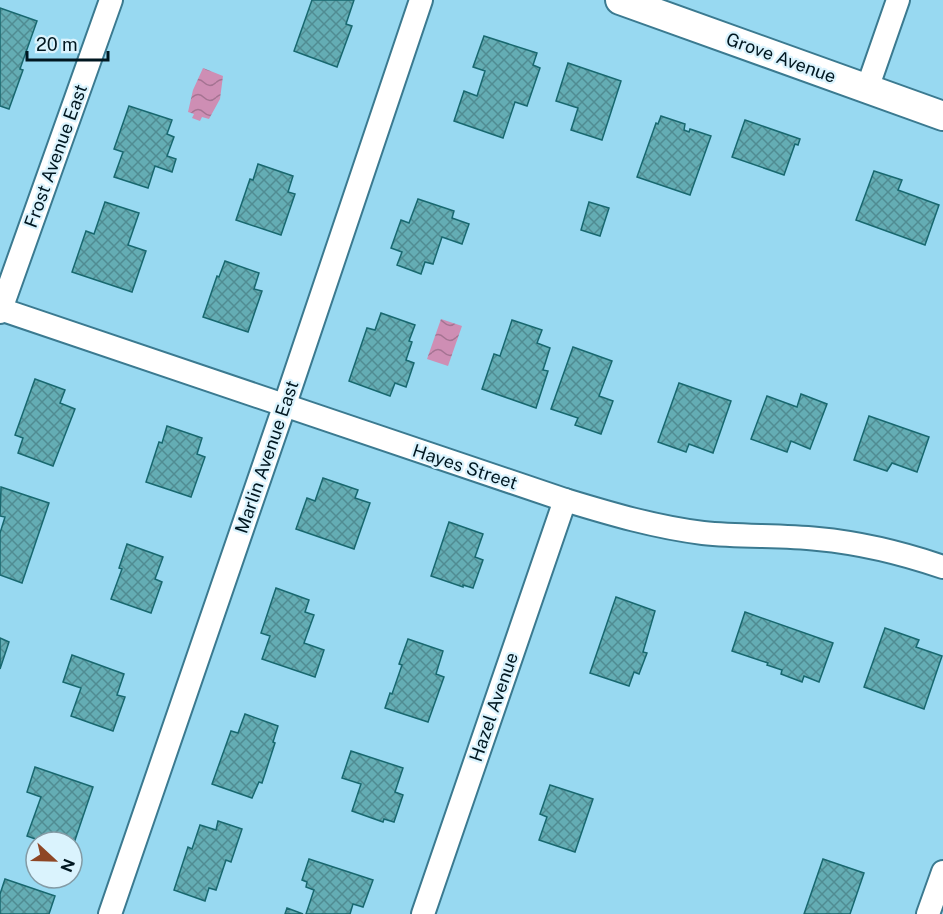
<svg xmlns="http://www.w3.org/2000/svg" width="943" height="914" font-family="'Public Sans',sans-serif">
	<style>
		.water { fill: url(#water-waves) }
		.building { fill: url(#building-cross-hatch); stroke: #18686f; stroke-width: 1.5 }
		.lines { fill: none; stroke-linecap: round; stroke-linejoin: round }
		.minor-casing { stroke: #3b7a90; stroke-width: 26 }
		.tertiary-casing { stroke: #3b7a90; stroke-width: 32 }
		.minor { stroke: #fff; stroke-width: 22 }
		.tertiary { stroke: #fff; stroke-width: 28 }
		.labels { text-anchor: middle; stroke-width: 4.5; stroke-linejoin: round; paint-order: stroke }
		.street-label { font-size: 18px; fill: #001720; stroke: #daf3fd }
	</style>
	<defs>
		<pattern id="water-waves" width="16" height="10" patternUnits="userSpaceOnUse" patternTransform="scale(1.5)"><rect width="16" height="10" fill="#ce8eb4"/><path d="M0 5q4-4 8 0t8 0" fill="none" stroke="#a57392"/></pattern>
		<pattern id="building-cross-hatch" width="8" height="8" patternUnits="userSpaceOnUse" patternTransform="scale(1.5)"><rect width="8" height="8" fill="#64adb4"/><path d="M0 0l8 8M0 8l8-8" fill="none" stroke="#508c92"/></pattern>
	</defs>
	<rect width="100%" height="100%" fill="#98d9f1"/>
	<g class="water">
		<polygon points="203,68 223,76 220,99 209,119 202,117 200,121 192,118 194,114 188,112 193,90"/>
		<polygon points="441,319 462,326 448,366 427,359"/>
	</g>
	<g class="building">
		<polygon points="312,0 354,0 346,24 352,26 337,67 294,51"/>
		<polygon points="0,8 37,21 20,69 23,70 9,109 0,106"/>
		<polygon points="484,36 537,53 533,65 540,68 527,106 515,102 503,138 454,121 464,91 477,96 485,71 473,67"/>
		<polygon points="568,63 621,81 602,140 571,130 578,108 556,101"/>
		<polygon points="129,106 172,120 167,134 174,137 167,156 176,159 172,172 155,166 148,188 114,177 123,152 114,149"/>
		<polygon points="661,116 685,124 684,130 689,132 690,129 711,136 690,195 637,177 656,123 658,124"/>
		<polygon points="745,120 800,139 798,145 795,144 784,175 732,157"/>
		<polygon points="258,164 293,176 288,192 295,194 281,235 236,220 250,179 253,180"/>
		<polygon points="874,171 902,180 898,190 939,205 925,245 856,220"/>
		<polygon points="418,199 454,211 452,218 469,224 462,244 442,237 433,264 425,262 421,274 397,265 402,252 391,248 401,220 409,223"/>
		<polygon points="105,202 139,213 128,245 146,251 132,292 72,272 86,231 94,234"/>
		<polygon points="589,202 609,208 600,236 581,230"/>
		<polygon points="225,261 259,273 254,289 262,291 248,332 203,317 217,276 219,277"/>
		<polygon points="381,313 415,325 409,341 412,342 406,360 414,363 406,387 395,383 390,396 349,381 367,328 375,330"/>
		<polygon points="512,320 542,330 537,343 550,348 543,370 548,371 536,408 482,389 494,354 500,356"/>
		<polygon points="573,347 612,361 599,396 613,401 601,434 575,425 578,418 551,409"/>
		<polygon points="35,379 65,390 60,403 75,409 53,466 18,453 23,438 15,435"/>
		<polygon points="679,383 731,401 713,453 689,444 686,452 658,442"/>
		<polygon points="801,394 827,404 810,449 791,441 787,452 751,439 767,396 797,407"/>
		<polygon points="869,416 929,437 917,472 892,463 887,471 854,460"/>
		<polygon points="167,426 202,438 197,454 205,457 191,497 146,482 159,442 162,443"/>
		<polygon points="323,478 358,490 355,498 370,503 354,549 296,529 307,498 315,501"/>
		<polygon points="1,487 49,503 22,583 0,575 0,533 5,517 0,516"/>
		<polygon points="449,522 483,534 475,557 483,560 473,588 463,585 463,587 431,576"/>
		<polygon points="127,544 163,557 155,579 162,582 151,613 111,599 122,569 119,568"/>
		<polygon points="276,588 309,600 305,612 314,615 304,643 324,650 315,677 262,659 270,636 261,633"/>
		<polygon points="616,597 655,611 643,652 647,653 639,674 634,672 629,686 590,673"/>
		<polygon points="745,612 833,643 819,682 804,676 802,682 781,674 782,670 767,665 768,663 732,651"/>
		<polygon points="885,628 919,640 916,647 942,656 924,709 864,687"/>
		<polygon points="0,638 9,642 0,669"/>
		<polygon points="408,639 443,651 436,674 444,677 428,722 385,708 390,693 392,694 402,665 399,664"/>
		<polygon points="72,655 124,674 117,695 125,697 113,731 71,716 81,688 63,682"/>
		<polygon points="245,714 278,726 273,742 275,743 262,783 259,782 252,798 212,784 231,731 238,733"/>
		<polygon points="351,751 403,768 395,792 403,795 394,822 384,819 383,822 352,811 361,784 342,778"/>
		<polygon points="35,767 93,787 72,849 72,842 44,842 27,836 41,797 27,792"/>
		<polygon points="550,785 593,799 575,852 539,840 547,817 540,814"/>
		<polygon points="218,821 242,829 231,862 226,860 216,890 209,888 205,901 174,890 188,847 192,849 200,825 216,830"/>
		<polygon points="309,859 373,880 363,907 353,904 350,914 306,914 314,890 306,887 307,882 302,880"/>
		<polygon points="823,859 864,873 850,914 804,914"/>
		<polygon points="5,879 55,896 49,914 0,914 0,894"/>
		<polygon points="287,908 303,914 285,914"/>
	</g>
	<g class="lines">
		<defs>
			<g id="minor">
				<polyline points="867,89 898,0"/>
				<path d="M0,309L565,500C611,514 655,527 703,533C741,537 780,535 818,539C861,543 902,553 943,567"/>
				<polyline points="0,312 111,0"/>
				<polyline points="110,914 284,407 421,0"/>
				<polyline points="423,914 565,500"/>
				<polyline points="928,914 943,872"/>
			</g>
			<polyline id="tertiary" points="620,0 943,116"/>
		</defs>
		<use href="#minor" class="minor-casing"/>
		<use href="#tertiary" class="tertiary-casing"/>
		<use href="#minor" class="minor"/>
		<use href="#tertiary" class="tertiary"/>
	</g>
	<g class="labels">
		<g class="street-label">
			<text transform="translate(781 58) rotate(20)" y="6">Grove Avenue</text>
			<text transform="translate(56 156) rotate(-70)" y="6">Frost Avenue East</text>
			<text transform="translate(267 457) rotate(-71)" y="6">Marlin Avenue East</text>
			<text transform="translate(465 467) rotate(18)" y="6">Hayes Street</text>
			<text transform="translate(494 707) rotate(-71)" y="6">Hazel Avenue</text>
		</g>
	</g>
	<g transform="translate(54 860) rotate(112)"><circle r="28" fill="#daf3fd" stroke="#839ba5" stroke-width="1.5"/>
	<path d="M0-4.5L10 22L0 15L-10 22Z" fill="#8e4625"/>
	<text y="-9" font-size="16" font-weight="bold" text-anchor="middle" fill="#001720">N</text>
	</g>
	<path d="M27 51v9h81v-9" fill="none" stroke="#001720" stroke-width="3"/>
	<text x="36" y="51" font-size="18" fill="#001720" stroke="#daf3fd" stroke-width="4.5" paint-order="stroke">20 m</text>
</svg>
